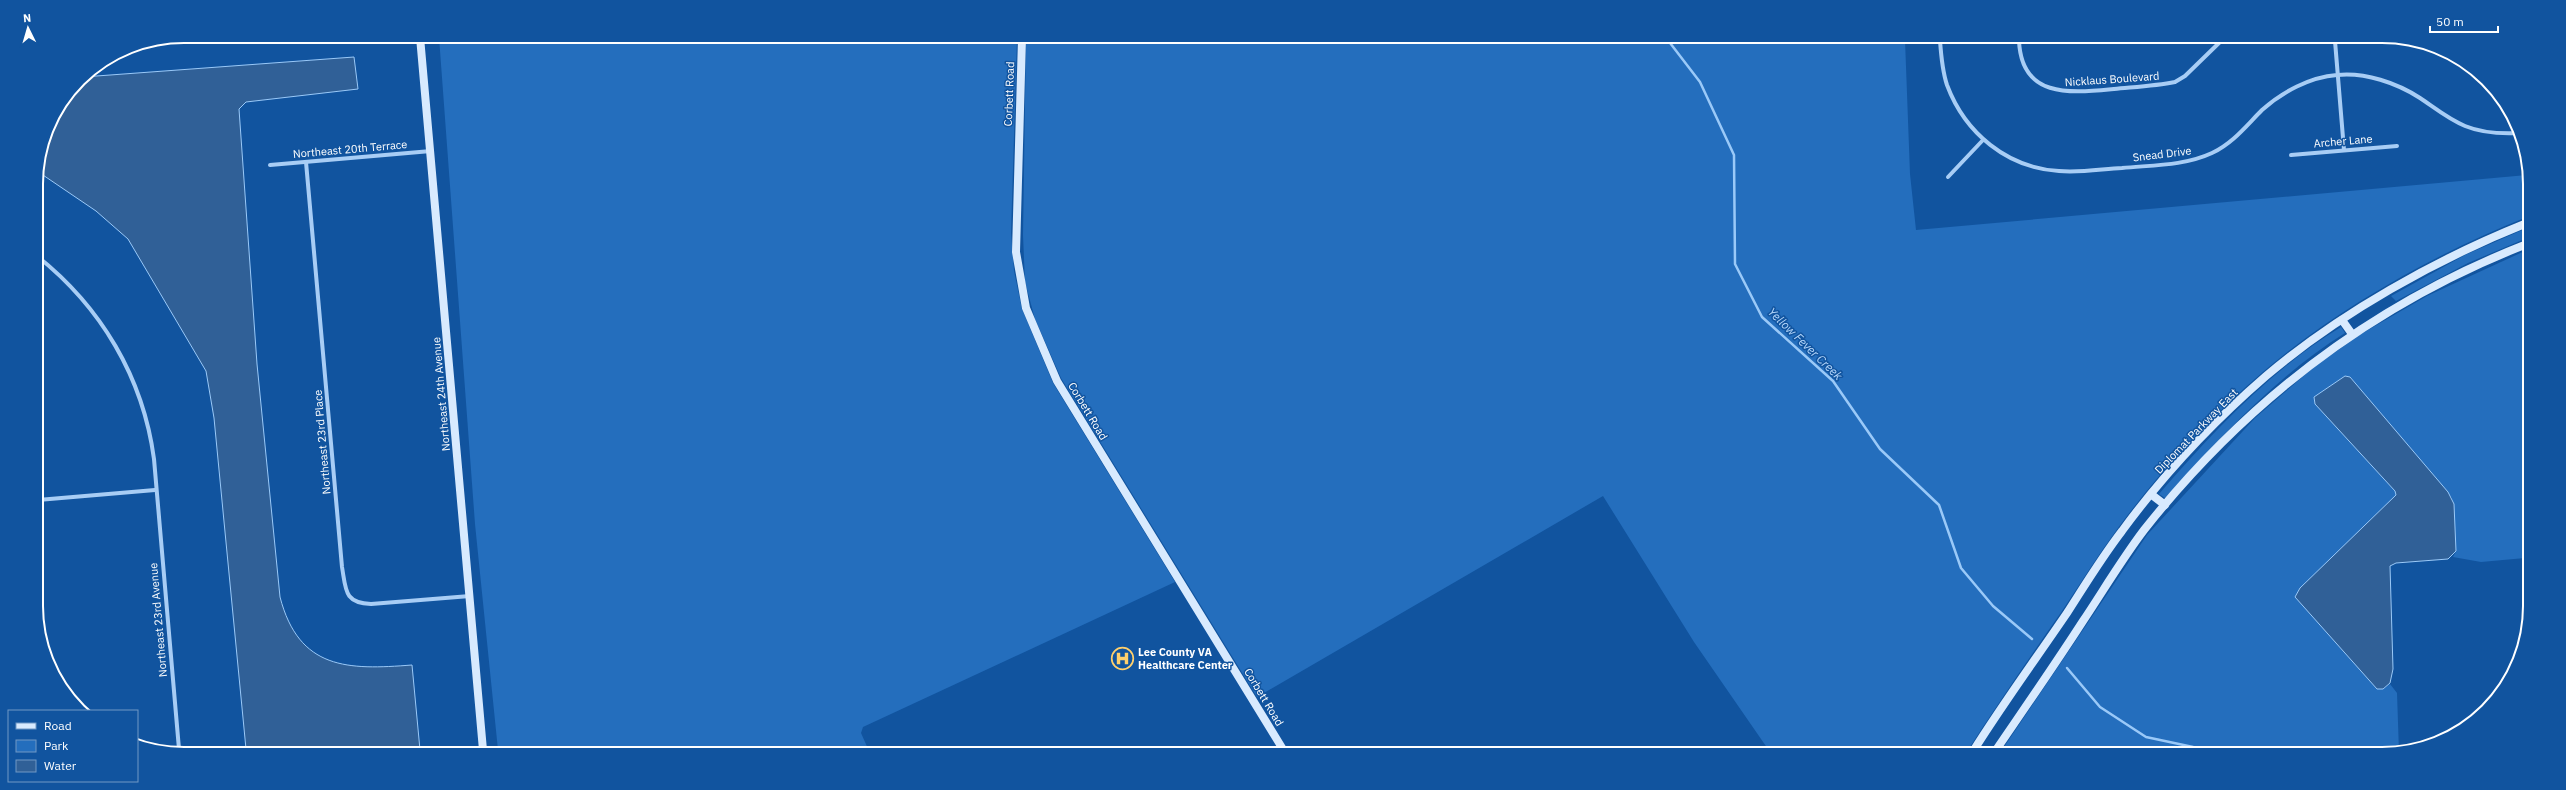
<svg xmlns="http://www.w3.org/2000/svg" width="2566" height="790" font-family="'IBM Plex Sans',sans-serif">
	<style>
		.green { fill: #246ebd }
		.water { fill: #306097; stroke: #9ac9f8 }
		.lines { fill: none; stroke-linecap: round; stroke-linejoin: round }
		.stream { stroke: #9ac9f8; stroke-width: 2.5 }
		.street { stroke: #a8cdf5; stroke-width: 4 }
		.secondary { stroke: #d8eafe; stroke-width: 8 }
		.labels { text-anchor: middle; stroke-width: 3; stroke-linejoin: round; paint-order: stroke }
		.street-label { font-size: 11px; fill: #fff; stroke: #11549f }
		.poi-label { font-size: 11px; font-weight: bold; fill: #fff; stroke: #11549f; text-anchor: start }
		.water-label { font-size: 12px; font-style: italic; fill: #b5d7fb; stroke: #11549f }
		.rim { fill: none; stroke: #fff; stroke-width: 2 }
	</style>
	<rect width="100%" height="100%" fill="#11549f"/>
	<g class="green">
		<polygon points="439,37 1017,38 1011,233 1014,271 1022,309 1053,383 1175,582 863,727 861,733 869,751 498,750 475,524"/>
		<path d="M1026,38L1905,40L1910,174L1916,230L2527,175V217C2436,253 2338,308 2264,371C2210,417 2159,472 2118,528C2098,555 2080,584 2062,611C2029,658 1997,705 1966,753L1770,752L1694,642L1603,496L1257,697L1061,378L1035,319L1025,282L1023,235Z"/>
		<polygon points="2527,228 2527,238 2468,263 2396,301 2391,296 2465,255"/>
		<polygon points="2527,250 2525,558 2481,562 2453,557 2456,551 2452,498 2350,377 2345,376 2314,397 2315,404 2395,491 2396,495 2297,593 2377,689 2383,689 2390,684 2397,693 2399,752 2000,753 2147,535 2255,418 2314,367 2361,334 2427,296"/>
		<path d="M2341,327L2345,333C2275,377 2220,438 2165,498L2159,494C2213,432 2270,370 2341,327Z"/>
	</g>
	<g class="water">
		<path d="M354,57L358,89L246,102L239,109L257,364L280,597C299,670 348,670 412,665L420,750L246,749L214,418L206,371L128,239L96,211L37,171L47,127L83,77Z"/>
		<polygon points="2345,376 2350,377 2448,492 2454,504 2456,551 2448,559 2396,563 2390,566 2393,669 2390,683 2383,689 2377,689 2295,597 2300,588 2396,495 2395,491 2315,404 2314,397"/>
	</g>
	<g class="lines">
		<g class="stream">
			<polyline points="1667,39 1700,82 1734,155 1735,264 1762,317 1833,381 1880,449 1939,505 1961,568 1993,606 2032,639"/>
			<polyline points="2067,668 2100,707 2146,737 2193,747 2196,753"/>
		</g>
		<g class="street">
			<path d="M1940,40C1941,55 1942,70 1947,85C1965,133 2007,168 2059,171C2080,173 2102,169 2122,168C2152,165 2184,166 2212,153C2233,143 2246,126 2262,110C2282,92 2310,77 2337,75C2365,72 2397,83 2420,98C2435,108 2448,119 2465,126C2482,133 2501,134 2520,133"/>
			<path d="M2019,40C2021,99 2071,93 2114,89C2134,87 2155,86 2175,82L2185,76L2221,41"/>
			<polyline points="2335,41 2344,150"/>
			<polyline points="2291,155 2397,146"/>
			<path d="M306,162L342,567C346,590 344,603 371,604L470,596"/>
			<polyline points="270,165 431,151"/>
			<polyline points="1948,177 1983,140"/>
			<path d="M37,256C101,307 143,377 154,459L179,749"/>
			<polyline points="38,500 155,490"/>
			<polyline points="39,601 42,645"/>
		</g>
		<g class="secondary">
			<polyline points="420,37 483,750"/>
			<polyline points="1022,38 1016,252 1026,308 1057,381 1284,751"/>
			<polyline points="2342,320 2352,334"/>
			<polyline points="2152,495 2165,505"/>
			<path d="M1972,753C2002,705 2035,660 2067,613C2085,585 2102,557 2122,531C2163,475 2214,421 2266,376C2340,313 2437,259 2527,223"/>
			<path d="M1994,753C2024,709 2054,666 2083,621C2103,591 2122,559 2144,530C2246,401 2373,304 2527,244"/>
		</g>
	</g>
	<defs>
		<symbol id="hospital-ring" viewBox="-11 -11 22 22"><circle r="9.5" fill="#11549f" stroke="#ffd06c" stroke-width="1.5"/><path d="M-5-5h3v3.5h4V-5h3V5h-3V1.5h-4V5h-3Z" fill="#ffd06c"/></symbol>
	</defs>
	<g fill-rule="evenodd">
		<use href="#hospital-ring" x="1110" y="646" width="25" height="25"/>
	</g>
	<g class="labels">
		<g class="street-label">
			<text transform="translate(2112 79) rotate(-4)" y="4">Nicklaus Boulevard</text>
			<text transform="translate(1009 94) rotate(-88)" y="4">Corbett Road</text>
			<text transform="translate(2343 141) rotate(-5)" y="4">Archer Lane</text>
			<text transform="translate(350 149) rotate(-5)" y="4">Northeast 20th Terrace</text>
			<text transform="translate(2162 154) rotate(-7)" y="4">Snead Drive</text>
			<text transform="translate(441 394) rotate(-95)" y="4">Northeast 24th Avenue</text>
			<text transform="translate(1088 411) rotate(59)" y="4">Corbett Road</text>
			<text transform="translate(2196 431) rotate(-46)" y="4">Diplomat Parkway East</text>
			<text transform="translate(322 442) rotate(-95)" y="4">Northeast 23rd Place</text>
			<text transform="translate(158 620) rotate(-95)" y="4">Northeast 23rd Avenue</text>
			<text transform="translate(1264 697) rotate(59)" y="4">Corbett Road</text>
		</g>
		<g class="poi-label">
			<text x="1138" y="656">Lee County VA<tspan x="1138" dy="13">Healthcare Center</tspan></text>
		</g>
		<g class="water-label">
			<text transform="translate(1805 344) rotate(44)" y="4">Yellow Fever Creek</text>
		</g>
	</g>
	<path d="M0 0H2566V790H0ZM184 43H2382A141 141 0 0 1 2523 184V606A141 141 0 0 1 2382 747H184A141 141 0 0 1 43 606V184A141 141 0 0 1 184 43Z" fill="#11549f" fill-rule="evenodd"/>
	<path class="rim" d="M184 43H2382A141 141 0 0 1 2523 184V606A141 141 0 0 1 2382 747H184A141 141 0 0 1 43 606V184A141 141 0 0 1 184 43Z"/>
	<rect x="8" y="710" width="130" height="72" fill="#11549f" stroke="#7098c5"/>
	<rect x="16" y="723" width="20" height="6" fill="#d8eafe" stroke="#7098c5"/>
	<text x="44" y="730" font-size="12" fill="#ffffff">Road</text>
	<rect x="16" y="740" width="20" height="12" fill="#246ebd" stroke="#7098c5"/>
	<text x="44" y="750" font-size="12" fill="#ffffff">Park</text>
	<rect x="16" y="760" width="20" height="12" fill="#306097" stroke="#7098c5"/>
	<text x="44" y="770" font-size="12" fill="#ffffff">Water</text>
	<g transform="translate(28 28) rotate(355)" stroke="#11549f" stroke-width="3" paint-order="stroke">
	<path d="M0-3L7 15L0 10L-7 15Z" fill="#ffffff"/>
	<text y="-6" font-size="11" font-weight="bold" text-anchor="middle" fill="#ffffff">N</text>
	</g>
	<path d="M2430 26v6h68v-6" fill="none" stroke="#ffffff" stroke-width="2"/>
	<text x="2436" y="26" font-size="12" fill="#ffffff" stroke="#11549f" stroke-width="3" paint-order="stroke">50 m</text>
</svg>
